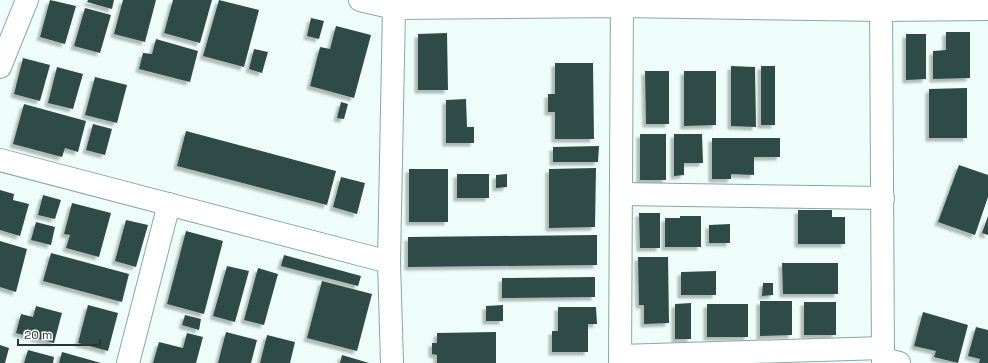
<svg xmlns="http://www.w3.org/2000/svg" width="988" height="363" font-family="'Space Grotesk',sans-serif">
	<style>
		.building { fill: #2d4c46; filter: url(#shadow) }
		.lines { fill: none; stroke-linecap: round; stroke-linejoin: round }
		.street-casing { stroke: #88a9a2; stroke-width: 24 }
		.secondary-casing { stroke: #88a9a2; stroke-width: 24 }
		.street { stroke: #fff; stroke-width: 22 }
		.secondary { stroke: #fff; stroke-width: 22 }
	</style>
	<defs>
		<filter id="shadow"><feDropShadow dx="-3.5" dy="3.5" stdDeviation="1" flood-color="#0004"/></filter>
	</defs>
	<rect width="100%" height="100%" fill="#effdfa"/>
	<g class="building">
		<polygon points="50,0 76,6 65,44 40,37"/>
		<polygon points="88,0 114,0 112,9 87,2"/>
		<polygon points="123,0 156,0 145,42 114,34"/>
		<polygon points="173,0 212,0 200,43 164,33"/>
		<polygon points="219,0 259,10 244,67 203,56"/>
		<polygon points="85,8 111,15 100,53 74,46"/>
		<polygon points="311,18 324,21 319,39 307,36"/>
		<polygon points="336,26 371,35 354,98 310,86 320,47 330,49"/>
		<polygon points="946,32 970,32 970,78 933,79 933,51 946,50"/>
		<polygon points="447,33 448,90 418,90 418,34"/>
		<polygon points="906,34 926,34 926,79 906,80"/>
		<polygon points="156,39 198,51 190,82 139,69 143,53 152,54"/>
		<polygon points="254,49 268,52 262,73 249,69"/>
		<polygon points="23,58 50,65 40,101 14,94"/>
		<polygon points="555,63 593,63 594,139 555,139 555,112 548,112 548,94 555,94"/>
		<polygon points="731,66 755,67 756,127 731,126"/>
		<rect x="761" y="66" width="14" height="59"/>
		<polygon points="57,67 83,74 73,109 48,103"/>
		<polygon points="645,71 669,71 669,124 646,124"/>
		<polygon points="684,71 716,71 716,125 684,126"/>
		<polygon points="95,77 127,85 117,123 85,115"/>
		<polygon points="967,88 967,138 929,138 929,89"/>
		<polygon points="466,99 467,127 474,127 474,143 446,143 446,100"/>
		<polygon points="341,102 348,104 344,119 337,118"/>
		<polygon points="24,104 86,121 78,152 65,148 62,157 13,144"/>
		<polygon points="93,124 112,129 105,155 86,150"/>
		<polygon points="186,131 336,171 327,205 177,166"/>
		<rect x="640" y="134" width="26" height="46"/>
		<polygon points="674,134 702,134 703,163 684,163 684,175 674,176"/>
		<polygon points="712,138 780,138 780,157 754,157 754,175 731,174 731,179 712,179"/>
		<polygon points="599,146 598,162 553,162 553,147"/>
		<polygon points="959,165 988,175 988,197 975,235 938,222"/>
		<polygon points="596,168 595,227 549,228 549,169"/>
		<rect x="409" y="169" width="39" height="53"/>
		<rect x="457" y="174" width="32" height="24"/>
		<polygon points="507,174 507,187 496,188 496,175"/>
		<polygon points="341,177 365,183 357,214 333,207"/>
		<polygon points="0,190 14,194 13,200 29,204 20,236 0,230"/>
		<polygon points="43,195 61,200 55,219 38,215"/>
		<polygon points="72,203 111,213 99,257 66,248 70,235 64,234"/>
		<polygon points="798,210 832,210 832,217 845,217 845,244 798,244"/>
		<polygon points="639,213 660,213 660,248 640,248"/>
		<polygon points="680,216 701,216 701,247 665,247 665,218 680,218"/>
		<polygon points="988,216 988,235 982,233"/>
		<polygon points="126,220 148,225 136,267 115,261"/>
		<polygon points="36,222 55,227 51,245 31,240"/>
		<polygon points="730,224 730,243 709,243 709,225"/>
		<polygon points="186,231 223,241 204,314 167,304"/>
		<polygon points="597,235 597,265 408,267 408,237"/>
		<polygon points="0,241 27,249 16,292 0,287"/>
		<polygon points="51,253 129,274 122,302 43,281"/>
		<polygon points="284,255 361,276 358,286 281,266"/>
		<polygon points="638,257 668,257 669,323 644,324 644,305 639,305"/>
		<polygon points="782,263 838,263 838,294 783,294"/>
		<polygon points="227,266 249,271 235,322 213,316"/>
		<polygon points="258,268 278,274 264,325 244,320"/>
		<polygon points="716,271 716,295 681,295 681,272"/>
		<polygon points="595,277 595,297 502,298 502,278"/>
		<polygon points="322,281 372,294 357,351 307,338"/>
		<polygon points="763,283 773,283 773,295 762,296"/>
		<polygon points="760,301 792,301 792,335 760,336"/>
		<rect x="804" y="302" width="32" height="33"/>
		<polygon points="691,303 691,339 675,339 675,304"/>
		<rect x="707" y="304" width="41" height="33"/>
		<polygon points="88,305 118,313 108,351 78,343"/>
		<polygon points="503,305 503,321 486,321 486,306"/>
		<polygon points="36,306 62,313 54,343 16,333 21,314 33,317"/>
		<polygon points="558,307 596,307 597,324 588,324 588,352 552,352 552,331 558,331"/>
		<polygon points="923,312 968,325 958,363 934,357 936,351 914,346"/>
		<polygon points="185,315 201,319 199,330 182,325"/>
		<polygon points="976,327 988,330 988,363 979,363 980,359 968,356"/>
		<polygon points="226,332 257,340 251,363 218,363"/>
		<polygon points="496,332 496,363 437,363 437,355 432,354 432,343 437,343 437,333"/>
		<polygon points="187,333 203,337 196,363 153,363 159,342 183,348"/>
		<polygon points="267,335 295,342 290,363 260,363"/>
		<polygon points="0,345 9,348 5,363 0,363"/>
		<polygon points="28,350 54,357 53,363 24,363"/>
		<polygon points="62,352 101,363 59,363"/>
		<polygon points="342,355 369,363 340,363"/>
	</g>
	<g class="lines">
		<defs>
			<g id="street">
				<polyline points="360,0 394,8 622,6 882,10 988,9"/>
				<polyline points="0,67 27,0"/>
				<polyline points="0,160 389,262"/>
				<polyline points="621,194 883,198"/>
				<polyline points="620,356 883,348"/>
				<polyline points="883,359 899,363"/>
				<polyline points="128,363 169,204"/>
				<polyline points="392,363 389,262 394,8"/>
				<polyline points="620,363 622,0"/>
			</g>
			<polyline id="secondary" points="881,0 883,363"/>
		</defs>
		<use href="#street" class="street-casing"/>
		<use href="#secondary" class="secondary-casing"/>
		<use href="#street" class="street"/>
		<use href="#secondary" class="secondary"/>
	</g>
	<path d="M18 339v6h82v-6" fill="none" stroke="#283633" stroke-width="2"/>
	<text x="24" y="339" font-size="12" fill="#283633" stroke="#ffffff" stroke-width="3" paint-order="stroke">20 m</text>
</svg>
